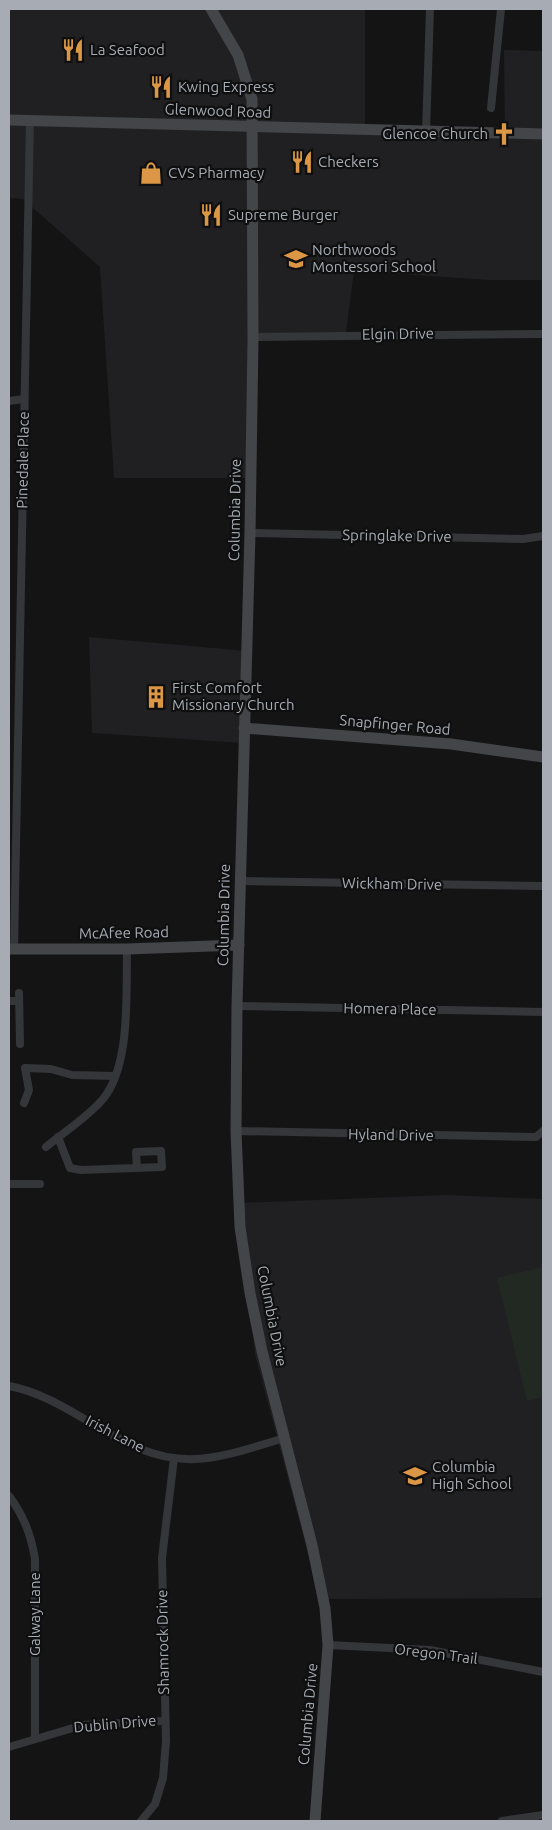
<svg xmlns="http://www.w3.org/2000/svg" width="552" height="1830" font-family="Ubuntu,sans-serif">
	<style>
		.built { fill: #202022 }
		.green { fill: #222922 }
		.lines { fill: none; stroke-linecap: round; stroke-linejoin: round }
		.street { stroke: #353639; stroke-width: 8 }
		.secondary { stroke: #434549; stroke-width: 11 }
		.labels { text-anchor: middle; stroke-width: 4.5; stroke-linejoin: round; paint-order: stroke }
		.poi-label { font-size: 15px; fill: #a7acb4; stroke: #0f0f10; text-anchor: start }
		.street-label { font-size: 15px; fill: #a7acb4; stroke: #0f0f10 }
	</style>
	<rect width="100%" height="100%" fill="#141415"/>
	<g class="built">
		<polygon points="9,9 365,9 365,128 505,133 504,50 543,51 543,280 491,280 354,271 345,340 255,340 255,478 114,478 100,267 23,199 9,198"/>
		<polygon points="89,637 247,651 244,743 92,733"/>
		<polygon points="447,1195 543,1199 543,1598 320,1599 255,1354 239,1203"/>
	</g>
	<polygon class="green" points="543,1267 543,1397 527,1401 497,1278"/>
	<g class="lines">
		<g class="street">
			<polyline points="491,108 501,9"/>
			<polyline points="426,132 430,9"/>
			<polyline points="253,337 543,334"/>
			<polyline points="9,401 24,399"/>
			<polyline points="250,533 523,539 543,536"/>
			<polyline points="240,881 543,886"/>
			<polyline points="14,949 30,120"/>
			<polyline points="19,993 20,1044"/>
			<polyline points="9,1001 19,1001"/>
			<polyline points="237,1006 543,1012"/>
			<polyline points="24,1103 29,1090 25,1068 51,1069 72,1075 115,1076"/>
			<polyline points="236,1131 536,1137 543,1131"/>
			<polyline points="58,1137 70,1168 81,1170 162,1167 161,1151 136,1152 137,1168"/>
			<path d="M46,1147C64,1132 88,1117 103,1099C131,1065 126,992 127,949"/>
			<polyline points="9,1184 40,1184"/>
			<path d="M9,1386C75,1398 125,1463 195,1459C225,1458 256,1446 285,1438"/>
			<path d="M9,1496C24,1516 31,1535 35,1559V1738"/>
			<polyline points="328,1645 430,1650 543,1672"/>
			<polyline points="9,1747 83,1725 164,1721"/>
			<polyline points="141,1821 155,1804 163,1778 166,1741 162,1558 174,1458"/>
			<polyline points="502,1821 543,1815"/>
		</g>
		<g class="secondary">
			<polyline points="211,9 238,55 252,99 253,340 250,533 237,1006 236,1131 240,1227 250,1293 262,1351 312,1545 325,1608 328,1645 315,1821"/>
			<polyline points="9,120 543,134"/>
			<polyline points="244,728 451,744 543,757"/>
			<polyline points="9,949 127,949 239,945"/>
		</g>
	</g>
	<defs>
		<symbol id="restaurant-bare" viewBox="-9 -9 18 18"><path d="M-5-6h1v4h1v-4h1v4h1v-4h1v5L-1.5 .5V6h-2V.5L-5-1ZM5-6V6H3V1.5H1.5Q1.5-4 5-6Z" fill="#db9746" stroke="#0f0f10" stroke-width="2.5" paint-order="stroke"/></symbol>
		<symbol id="church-bare" viewBox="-9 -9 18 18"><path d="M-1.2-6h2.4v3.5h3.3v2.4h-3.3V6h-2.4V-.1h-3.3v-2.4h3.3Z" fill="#db9746" stroke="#0f0f10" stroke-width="2.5" paint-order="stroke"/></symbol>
		<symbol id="shop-bare" viewBox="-9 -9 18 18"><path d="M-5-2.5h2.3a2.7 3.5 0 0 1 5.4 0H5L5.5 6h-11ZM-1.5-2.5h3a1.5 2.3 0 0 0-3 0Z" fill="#db9746" stroke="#0f0f10" stroke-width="2.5" paint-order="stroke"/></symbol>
		<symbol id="school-bare" viewBox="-9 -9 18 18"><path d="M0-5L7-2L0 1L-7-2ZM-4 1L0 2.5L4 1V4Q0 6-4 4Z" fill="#db9746" stroke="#0f0f10" stroke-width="2.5" paint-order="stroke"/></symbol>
		<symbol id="building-bare" viewBox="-9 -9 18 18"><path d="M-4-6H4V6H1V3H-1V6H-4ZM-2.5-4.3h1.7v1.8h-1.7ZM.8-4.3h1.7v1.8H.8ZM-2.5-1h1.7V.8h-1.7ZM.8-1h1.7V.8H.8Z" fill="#db9746" stroke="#0f0f10" stroke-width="2.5" paint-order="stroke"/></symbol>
	</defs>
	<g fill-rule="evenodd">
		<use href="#restaurant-bare" x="57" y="34" width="32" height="32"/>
		<use href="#restaurant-bare" x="145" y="71" width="32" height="32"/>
		<use href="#church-bare" x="488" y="118" width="32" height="32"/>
		<use href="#restaurant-bare" x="286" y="146" width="32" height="32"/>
		<use href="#shop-bare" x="135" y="157" width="32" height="32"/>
		<use href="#restaurant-bare" x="195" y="199" width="32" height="32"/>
		<use href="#school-bare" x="280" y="243" width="32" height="32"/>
		<use href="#building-bare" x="140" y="681" width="32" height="32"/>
		<use href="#school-bare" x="399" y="1460" width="32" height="32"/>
	</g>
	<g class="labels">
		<g class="poi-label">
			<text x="90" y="55">La Seafood</text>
			<text x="178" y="92">Kwing Express</text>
			<text x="488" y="139" text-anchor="end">Glencoe Church</text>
			<text x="318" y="167">Checkers</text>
			<text x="168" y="178">CVS Pharmacy</text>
			<text x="228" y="220">Supreme Burger</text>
			<text x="312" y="255">Northwoods<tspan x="312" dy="17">Montessori School</tspan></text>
			<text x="172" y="693">First Comfort<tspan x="172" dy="17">Missionary Church</tspan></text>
			<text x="432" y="1472">Columbia<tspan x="432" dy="17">High School</tspan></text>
		</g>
		<g class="street-label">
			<text transform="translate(218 111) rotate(2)" y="5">Glenwood Road</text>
			<text transform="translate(398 334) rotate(-1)" y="5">Elgin Drive</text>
			<text transform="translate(23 460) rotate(-89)" y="5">Pinedale Place</text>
			<text transform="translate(235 510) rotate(-89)" y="5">Columbia Drive</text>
			<text transform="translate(397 536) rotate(1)" y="5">Springlake Drive</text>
			<text transform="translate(395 725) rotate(5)" y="5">Snapfinger Road</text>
			<text transform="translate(392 884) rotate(1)" y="5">Wickham Drive</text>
			<text transform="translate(224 915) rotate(-89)" y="5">Columbia Drive</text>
			<text transform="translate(124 933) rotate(-1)" y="5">McAfee Road</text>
			<text transform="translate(390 1009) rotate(1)" y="5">Homera Place</text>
			<text transform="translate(391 1135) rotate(1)" y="5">Hyland Drive</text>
			<text transform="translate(272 1316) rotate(79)" y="5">Columbia Drive</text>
			<text transform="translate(115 1434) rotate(27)" y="5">Irish Lane</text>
			<text transform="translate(35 1614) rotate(-90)" y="5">Galway Lane</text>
			<text transform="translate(163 1642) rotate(-91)" y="5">Shamrock Drive</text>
			<text transform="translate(436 1654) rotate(7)" y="5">Oregon Trail</text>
			<text transform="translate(308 1714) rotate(-85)" y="5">Columbia Drive</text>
			<text transform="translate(115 1724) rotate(-5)" y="5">Dublin Drive</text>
		</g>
	</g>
	<rect width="552" height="1830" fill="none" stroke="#a7acb4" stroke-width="20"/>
</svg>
